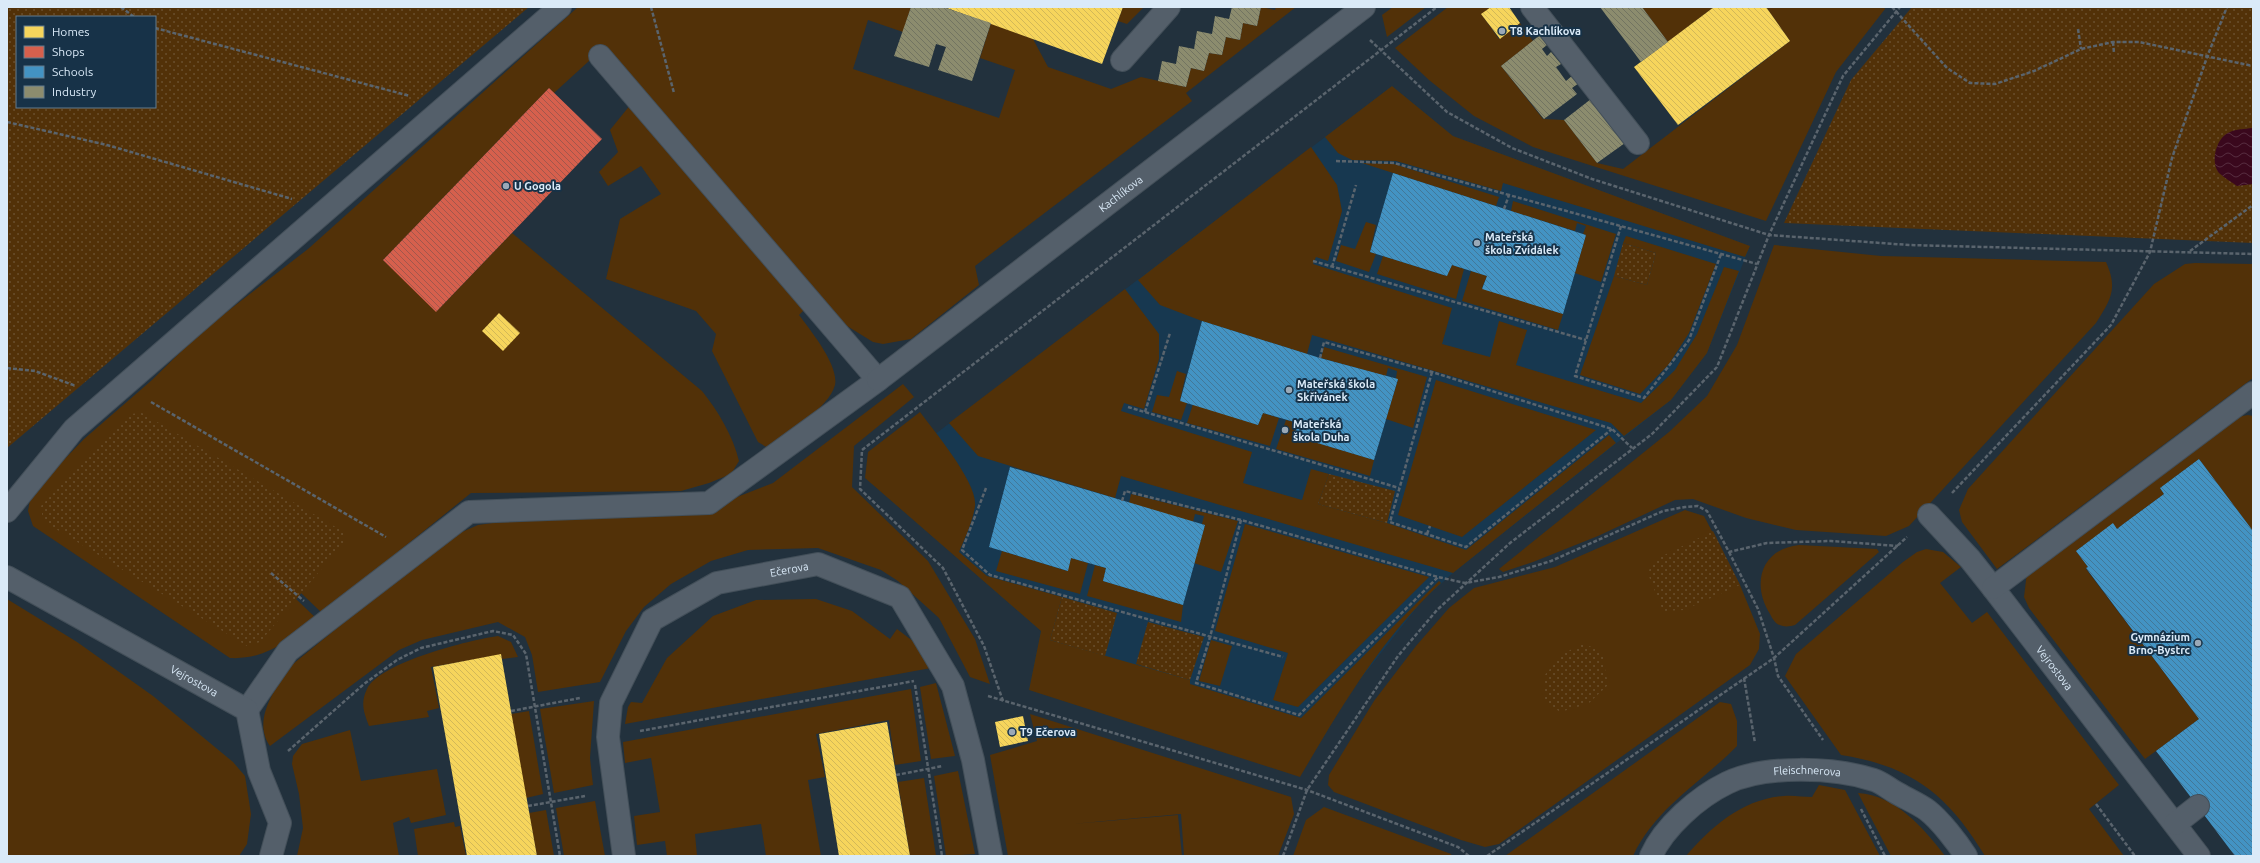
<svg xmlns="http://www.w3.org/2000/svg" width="2260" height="863" font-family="Ubuntu,sans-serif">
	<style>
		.built { fill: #173850 }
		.grass { fill: #523108 }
		.park { fill: url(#park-dots); fill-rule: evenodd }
		.water { fill: url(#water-waves) }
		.homes { fill: url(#homes-back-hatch) }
		.shops { fill: url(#shops-back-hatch) }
		.schools { fill: url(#schools-back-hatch) }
		.industry { fill: url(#industry-back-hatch) }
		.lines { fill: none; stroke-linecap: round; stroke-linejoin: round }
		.service-casing { stroke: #434f59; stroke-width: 24 }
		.minor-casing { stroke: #434f59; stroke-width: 24 }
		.path { stroke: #5a646d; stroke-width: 2.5; stroke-dasharray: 4 2; stroke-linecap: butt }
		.service { stroke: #545f6a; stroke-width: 22 }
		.minor { stroke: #545f6a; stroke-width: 22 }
		.poi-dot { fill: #9aa9b7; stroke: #173248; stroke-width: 1.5 }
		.labels { text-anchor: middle; stroke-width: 4; stroke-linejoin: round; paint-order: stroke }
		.poi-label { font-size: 11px; font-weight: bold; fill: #daeaf8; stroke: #173248; text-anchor: start }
		.street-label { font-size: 11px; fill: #daeaf8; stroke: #173248 }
	</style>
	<defs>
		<pattern id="park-dots" width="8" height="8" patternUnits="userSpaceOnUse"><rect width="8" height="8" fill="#523108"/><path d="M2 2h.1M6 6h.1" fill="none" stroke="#6a4f2d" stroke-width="1.8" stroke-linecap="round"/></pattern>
		<pattern id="water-waves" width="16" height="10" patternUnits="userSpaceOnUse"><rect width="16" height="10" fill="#3a081d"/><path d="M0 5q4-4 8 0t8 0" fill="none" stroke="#562c3f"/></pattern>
		<pattern id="homes-back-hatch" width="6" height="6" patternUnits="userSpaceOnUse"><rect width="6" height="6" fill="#f6d55c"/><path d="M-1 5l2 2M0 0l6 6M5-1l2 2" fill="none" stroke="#d2b858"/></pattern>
		<pattern id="shops-back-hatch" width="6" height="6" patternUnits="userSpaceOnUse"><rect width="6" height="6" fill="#d6604d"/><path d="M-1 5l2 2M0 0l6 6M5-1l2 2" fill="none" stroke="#a2574c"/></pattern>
		<pattern id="schools-back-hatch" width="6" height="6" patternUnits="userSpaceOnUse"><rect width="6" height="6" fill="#4393c3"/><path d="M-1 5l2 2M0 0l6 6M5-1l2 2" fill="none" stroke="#427899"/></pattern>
		<pattern id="industry-back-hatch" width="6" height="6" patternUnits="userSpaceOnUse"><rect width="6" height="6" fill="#8c8c6e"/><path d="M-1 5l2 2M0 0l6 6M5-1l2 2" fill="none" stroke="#727461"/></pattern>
	</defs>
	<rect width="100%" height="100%" fill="#22313d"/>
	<polygon class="built" points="1392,86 1453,136 1750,246 1707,353 1671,400 1453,573 1422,601 1351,691 1323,738 1029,690 1041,631 871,483"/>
	<g class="grass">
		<path d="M578,7H911L903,32L868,20L853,69L999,118L1015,70L980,58L991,23L1033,39L1048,67L1111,89L1141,77L1186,87L1191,68L1204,71L1209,53L1222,55L1226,37L1240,40L1243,23L1257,26L1261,7L1275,10L1276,7H1296L1186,93L1192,101L975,266L979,285L911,339L883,344L873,342L847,326L601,50L554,93L549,88L383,260L437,311L512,233L702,391C718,411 733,436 739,461L731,474L709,483L681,491L471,493L322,613L301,593L296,599L317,619C289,639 267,660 230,658L33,526L28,511L31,494L84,439L152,380L202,331L308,249Z"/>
		<polygon points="1123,7 1144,7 1127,24 1118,21"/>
		<polygon points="1393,7 1426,7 1387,37 1382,15"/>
		<polygon points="1448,7 1491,7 1482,15 1499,39 1520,23 1533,41 1501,66 1543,119 1564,120 1597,163 1623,169 1790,41 1766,7 1884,7 1885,9 1836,72 1766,221 1533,147 1474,116 1429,80 1395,48"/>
		<polygon points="1642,7 1714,7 1668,42"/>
		<polygon points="1392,86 1453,136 1750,246 1745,257 1503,183 1501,191 1396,161 1352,160 1338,153 1325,137"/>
		<path d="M631,104L809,305L799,315C810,330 839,365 835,385C829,408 786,434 768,448L758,442L712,351L716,334L696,311L606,279L620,219L661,194L641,166L608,186L599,172L618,152L610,130Z"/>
		<polygon points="1311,147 1337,185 1342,211 1328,261 1316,257 1313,264 1452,308 1442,344 1490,357 1499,321 1527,330 1516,365 1641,403 1675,370 1697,334 1724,267 1739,271 1707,353 1671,400 1624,436 1611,423 1312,335 1307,354 1202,321 1160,305 1138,280"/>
		<polygon points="1362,163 1394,164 1499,197 1496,206"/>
		<polygon points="1513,201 1616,234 1601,282 1575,273 1586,235 1583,234 1586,226 1577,223 1575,231 1511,211"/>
		<polygon points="1366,222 1376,225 1370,252 1376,254 1369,272 1336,261 1341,245 1355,249"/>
		<polygon points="1626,236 1716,264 1689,333 1669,364 1640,394 1580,375 1614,276 1647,285 1656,253 1623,243"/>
		<path d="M1774,245L1881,256L2106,262C2118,289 2111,299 2096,323L1909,526L1886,536L1796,530L1746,518L1693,499L1675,500L1598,536L1533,562L1503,572L1499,569L1669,432L1707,396L1737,345Z"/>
		<polygon points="1383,256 1446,276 1452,265 1464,269 1456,299 1377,274"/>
		<polygon points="2195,263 2253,264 2253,378 1997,569 1962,522 1959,510 1968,489 2154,284 2185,264"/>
		<polygon points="1471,271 1487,276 1482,288 1563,314 1558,330 1462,301"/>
		<polygon points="1125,289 1159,334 1159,359 1144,409 1124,403 1121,411 1252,452 1243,483 1302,500 1311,469 1329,474 1318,504 1387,523 1466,550 1609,435 1616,443 1453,573 1121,476 1115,498 978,456 949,423"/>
		<polygon points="1324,347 1427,377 1413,428 1386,419 1398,380 1396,379 1397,371 1388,368 1386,376 1321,358"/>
		<polygon points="1177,371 1186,374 1180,400 1187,403 1181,420 1152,412 1157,395 1169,397"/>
		<polygon points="1436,380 1596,430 1462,537 1398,515"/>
		<path d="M903,384L914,397L854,446L852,487L928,561L975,639L990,684L970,677L939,618L898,581L881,570L818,548L748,550L711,561L671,584L644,607L626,631L600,682L538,692L532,655L525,637L498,622L422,640L399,650L270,746C251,720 277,685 293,664L446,539L478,525L500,522L709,508L773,483Z"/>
		<polygon points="1193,404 1258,425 1263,413 1279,418 1270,446 1187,423"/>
		<path d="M920,412C934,431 978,483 975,506C973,521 965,538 959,552L987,576L1062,597L1050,640L1190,680V684L1301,718L1439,581L1441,583C1382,637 1340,709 1300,777L1029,690L1041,631L865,478L868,452Z"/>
		<polygon points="2248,415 2253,416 2253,531 2199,459 2160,488 2164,494 2122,525 2117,529 2113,524 2076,551 2088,567 2086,569 2199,719 2145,759 2029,608 2024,597 2027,572 2232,418"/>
		<polygon points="1286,420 1298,423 1294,436 1374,460 1370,476 1276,449"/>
		<polygon points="1131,494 1238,521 1221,572 1194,563 1205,525 1202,524 1204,516 1195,514 1193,522 1129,503"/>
		<polygon points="1685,510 1704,516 1740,585 1760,634 1759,649 1750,665 1499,844 1485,847 1461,840 1334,792 1328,785 1329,775 1374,701 1416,646 1449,608 1474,588 1555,567"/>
		<polygon points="1245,524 1429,577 1298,707 1273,700 1288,653 1215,631"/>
		<path d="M1799,545L1877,549L1879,552L1795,625C1792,626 1786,627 1783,626C1776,625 1773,620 1770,614C1751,584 1761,549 1799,545Z"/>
		<path d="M1926,549L1943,552L1961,567L1940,583L1972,623L1987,612L2119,785L2089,809L2124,856H1985C1948,795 1912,766 1841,755L1785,676L1796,654L1903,562L1917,552Z"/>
		<polygon points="1002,551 1067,571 1071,558 1088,563 1080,594 996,571"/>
		<polygon points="1095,565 1106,568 1103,581 1183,605 1181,622 1087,596"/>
		<polygon points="7,599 77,642 153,696 233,762 245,776 251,814 247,844 239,856 7,856"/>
		<polygon points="816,599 852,611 890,639 897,629 914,642 931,668 625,724 628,707 631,702 642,703 667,658 713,616 756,600"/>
		<path d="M498,636L511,642L518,657L502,659L501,655L431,667L439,708L427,711L429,717L369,726C364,713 360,703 367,689C380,662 470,640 498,636Z"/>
		<polygon points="1211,640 1232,646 1220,686 1199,681"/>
		<polygon points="936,683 955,756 931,759 920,687"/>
		<polygon points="911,689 921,761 895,765 889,720 816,734 825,777 808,780 821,856 766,856 761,824 695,834 697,856 667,856 665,841 637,845 634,816 660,812 651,758 625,763 623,742"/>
		<polygon points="594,701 590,758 593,785 554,793 540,709"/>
		<path d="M1720,702L1731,704L1737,721V746C1702,782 1655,808 1633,856H1505Z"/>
		<polygon points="529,711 543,794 526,798 511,714"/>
		<polygon points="1030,714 1291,797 1294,814 1278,856 1184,856 1181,814 1072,824 1178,815 1182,856 1008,856 990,755 1037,741"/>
		<polygon points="350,730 361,781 437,769 446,815 411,823 409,817 393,823 399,856 297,856 303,828 299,794 292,764 293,756 302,744"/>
		<polygon points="958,771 975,854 946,856 934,776"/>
		<polygon points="924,778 936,856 910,856 898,782"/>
		<path d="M1819,785L1845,790L1880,856H1686C1712,826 1743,799 1784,796C1793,795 1803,797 1812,797Z"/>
		<path d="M1858,793C1896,795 1924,829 1945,856H1891Z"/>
		<polygon points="595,801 605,856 564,856 556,808"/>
		<polygon points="1324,807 1451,854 1452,856 1293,856 1306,820"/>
		<polygon points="546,810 554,856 537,856 529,813"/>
		<polygon points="454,822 455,827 460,826 466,856 418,856 414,829"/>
	</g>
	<g class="park">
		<path d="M7,7H529L7,448ZM17,17H155V107H17Z"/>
		<polygon points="1912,7 2253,7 2253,243 1784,223 1851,80"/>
		<polygon points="1623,243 1656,253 1647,285 1614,276"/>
		<polygon points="142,413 344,532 345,541 260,642 247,646 43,521 41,506 129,414"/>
		<polygon points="1329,474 1395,491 1387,523 1318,504"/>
		<polygon points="1713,531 1740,585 1684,610 1663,611 1648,574 1652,561"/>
		<polygon points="1062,597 1117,613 1105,656 1050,640"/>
		<polygon points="1148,622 1204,637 1190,680 1136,664"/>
		<polygon points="1583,643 1602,652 1608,685 1588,704 1560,712 1544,700 1543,677 1563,654"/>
	</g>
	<path class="water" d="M2252,128L2253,184L2237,186C2232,182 2224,178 2219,173C2210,162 2216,137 2230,132C2236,129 2245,129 2252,128Z"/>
	<g class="homes">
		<polygon points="944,7 1123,7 1102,64"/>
		<polygon points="1491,7 1509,7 1520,23 1500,39 1481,14"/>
		<polygon points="1714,7 1766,7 1790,41 1678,125 1634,67"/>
		<polygon points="499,313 520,333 503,351 482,331"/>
		<polygon points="501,654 511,711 537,856 467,856 433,667"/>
		<polygon points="1023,716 1028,741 1000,747 995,722"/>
		<polygon points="887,722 910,856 839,856 819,734"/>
	</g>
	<polygon class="shops" points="549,88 602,139 436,312 383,260"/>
	<g class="schools">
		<polygon points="1393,173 1586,235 1563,314 1482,289 1487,276 1452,265 1447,276 1370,252"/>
		<polygon points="1202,321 1320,358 1398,379 1374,460 1294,436 1298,423 1263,413 1258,425 1180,401"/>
		<polygon points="2199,459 2253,531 2253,856 2235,856 2156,751 2199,719 2086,568 2088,567 2076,551 2113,523 2117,529 2122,525 2164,494 2160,488"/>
		<polygon points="1010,467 1205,525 1183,605 1103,581 1106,568 1071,558 1068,571 989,547"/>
	</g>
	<g class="industry">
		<polygon points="911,7 943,7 991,23 972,81 938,70 946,47 936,44 929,67 894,56"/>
		<polygon points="1232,7 1261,7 1257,26 1243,23 1240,40 1226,37 1222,55 1209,53 1204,71 1191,68 1186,87 1158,81 1162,61 1176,64 1179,46 1194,49 1197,31 1212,34 1215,16 1229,19"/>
		<polygon points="1600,7 1642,7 1668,42 1641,62"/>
		<polygon points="1540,35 1547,45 1542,49 1547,56 1551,52 1561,64 1556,67 1566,81 1573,75 1579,83 1572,88 1577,94 1544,119 1501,66"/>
		<polygon points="1591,99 1625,143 1597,163 1564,120"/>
	</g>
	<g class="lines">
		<defs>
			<g id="service">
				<polyline points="1532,7 1638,143"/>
				<polyline points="1122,60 1169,7"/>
				<polyline points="7,511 74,429 560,7"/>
				<path id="s1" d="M1929,515L1970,559L1993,588L2199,856"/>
				<polyline points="1993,588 2253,393"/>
				<polyline points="247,710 288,651 469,512 709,503 878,380 600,56"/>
				<polyline points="2175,824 2198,806"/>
			</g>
			<g id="minor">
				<path id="s2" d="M878,380L1364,7"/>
				<path id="s3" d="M7,577L247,710L259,771L280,823L271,856"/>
				<path id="s4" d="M624,856L608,737L611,703L652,620L717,583L818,564L900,597L953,686L973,760L991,856"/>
				<path id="s5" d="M1651,856C1664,827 1698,797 1727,783C1764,765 1834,767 1874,780C1881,782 1888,788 1895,792C1905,798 1917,803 1927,810C1940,820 1957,842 1966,856"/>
			</g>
		</defs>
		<use href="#service" class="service-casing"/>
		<use href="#minor" class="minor-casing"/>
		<g class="path">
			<polyline points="121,7 134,17"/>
			<polyline points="651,7 674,93"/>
			<polyline points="1892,7 1947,68 1970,83 1995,84 2034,71 2081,49 2113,42 2139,42 2253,66"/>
			<polyline points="155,28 410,96"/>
			<polyline points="2078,29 2081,49"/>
			<polyline points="1370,40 1447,112 1512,148 1592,179 1769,235 1909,245 2253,254"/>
			<polyline points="2113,42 2114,53"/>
			<polyline points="7,122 107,145 292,199"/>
			<polyline points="1336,161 1394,163 1509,195"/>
			<polyline points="1504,209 1509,195 1757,264"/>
			<polyline points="1621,226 1575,376 1644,398 1689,340 1721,254"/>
			<polyline points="2190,251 2253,205"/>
			<polyline points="1313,261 1586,340"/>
			<polyline points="1332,267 1356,185"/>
			<polyline points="1320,358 1324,342 1432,372 1612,429 1632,448"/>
			<polyline points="7,368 35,371 76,386"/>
			<polyline points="1432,372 1390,522 1466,547 1612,429"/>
			<polyline points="151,402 386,537"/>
			<polyline points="1128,407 1399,488"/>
			<polyline points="1145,412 1170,333"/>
			<polyline points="986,488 962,550 990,575 1283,657"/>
			<polyline points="1952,493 2111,325 2150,252 2172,158 2207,57 2227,7"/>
			<polyline points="1122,501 1125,491 1241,520 1438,577 1465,583 1499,577 1551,561 1663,511 1685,507 1698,506 1707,511 1729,552 1767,543 1831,541 1898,546"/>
			<polyline points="1241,520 1210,637 1196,683 1299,715 1438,577"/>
			<polyline points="1427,534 1430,526"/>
			<polyline points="1729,552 1758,609 1774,658 1778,676 1823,740"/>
			<polyline points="271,573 304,601"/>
			<polyline points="1744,678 1755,743"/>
			<polyline points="915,685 942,856"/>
			<polyline points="988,696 1307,790 1458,847 1469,856"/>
			<polyline points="1003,701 984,646 943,568 860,489 862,450 1437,7"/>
			<polyline points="511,711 580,698"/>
			<polyline points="640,731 914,681"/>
			<polyline points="288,751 364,684 397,660 421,648 493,631 513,635 526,654 560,856"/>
			<polyline points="896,775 943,766"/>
			<polyline points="2096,804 2135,856"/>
			<polyline points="528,806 585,796"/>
			<polyline points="1861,809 1885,856"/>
			<polyline points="1283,856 1307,790 1398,656 1437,610 1510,543 1652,434 1717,367 1769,235 1843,76 1900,7"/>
			<polyline points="1487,856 1774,658 1907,537"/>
		</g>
		<use href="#service" class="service"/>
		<use href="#minor" class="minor"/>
	</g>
	<g class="poi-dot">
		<circle cx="1502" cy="31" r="4"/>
		<circle cx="506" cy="186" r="4"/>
		<circle cx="1477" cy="243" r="4"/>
		<circle cx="1289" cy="390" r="4"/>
		<circle cx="1285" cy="430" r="4"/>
		<circle cx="2198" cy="643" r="4"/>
		<circle cx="1012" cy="732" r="4"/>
	</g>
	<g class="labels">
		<g class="poi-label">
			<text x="1510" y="35">T8 Kachlíkova</text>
			<text x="514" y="190">U Gogola</text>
			<text x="1485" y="241">Mateřská<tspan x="1485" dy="13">škola Zvídálek</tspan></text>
			<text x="1297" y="388">Mateřská škola<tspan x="1297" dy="13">Skřivánek</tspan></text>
			<text x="1293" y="428">Mateřská<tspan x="1293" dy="13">škola Duha</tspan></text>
			<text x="2190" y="641" text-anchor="end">Gymnázium<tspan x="2190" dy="13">Brno-Bystrc</tspan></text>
			<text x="1020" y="736">T9 Ečerova</text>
		</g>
		<g class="street-label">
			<text dy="4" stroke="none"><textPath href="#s2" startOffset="306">Kachlíkova</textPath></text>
			<text dy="4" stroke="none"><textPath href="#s4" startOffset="395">Ečerova</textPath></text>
			<text dy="4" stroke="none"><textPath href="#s1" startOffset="198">Vejrostova</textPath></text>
			<text dy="4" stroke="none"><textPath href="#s3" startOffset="214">Vejrostova</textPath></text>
			<text dy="4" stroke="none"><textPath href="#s5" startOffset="189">Fleischnerova</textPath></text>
		</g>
	</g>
	<rect width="2260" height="863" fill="none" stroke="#daeaf8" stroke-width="16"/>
	<rect x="16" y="16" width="140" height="92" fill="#173248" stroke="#657c8e"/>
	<rect x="24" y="26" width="20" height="12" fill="#f6d55c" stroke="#657c8e"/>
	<text x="52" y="36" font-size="12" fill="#daeaf8">Homes</text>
	<rect x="24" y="46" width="20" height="12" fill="#d6604d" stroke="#657c8e"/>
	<text x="52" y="56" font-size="12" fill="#daeaf8">Shops</text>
	<rect x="24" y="66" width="20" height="12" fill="#4393c3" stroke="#657c8e"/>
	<text x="52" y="76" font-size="12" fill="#daeaf8">Schools</text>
	<rect x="24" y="86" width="20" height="12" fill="#8c8c6e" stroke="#657c8e"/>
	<text x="52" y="96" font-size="12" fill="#daeaf8">Industry</text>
</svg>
